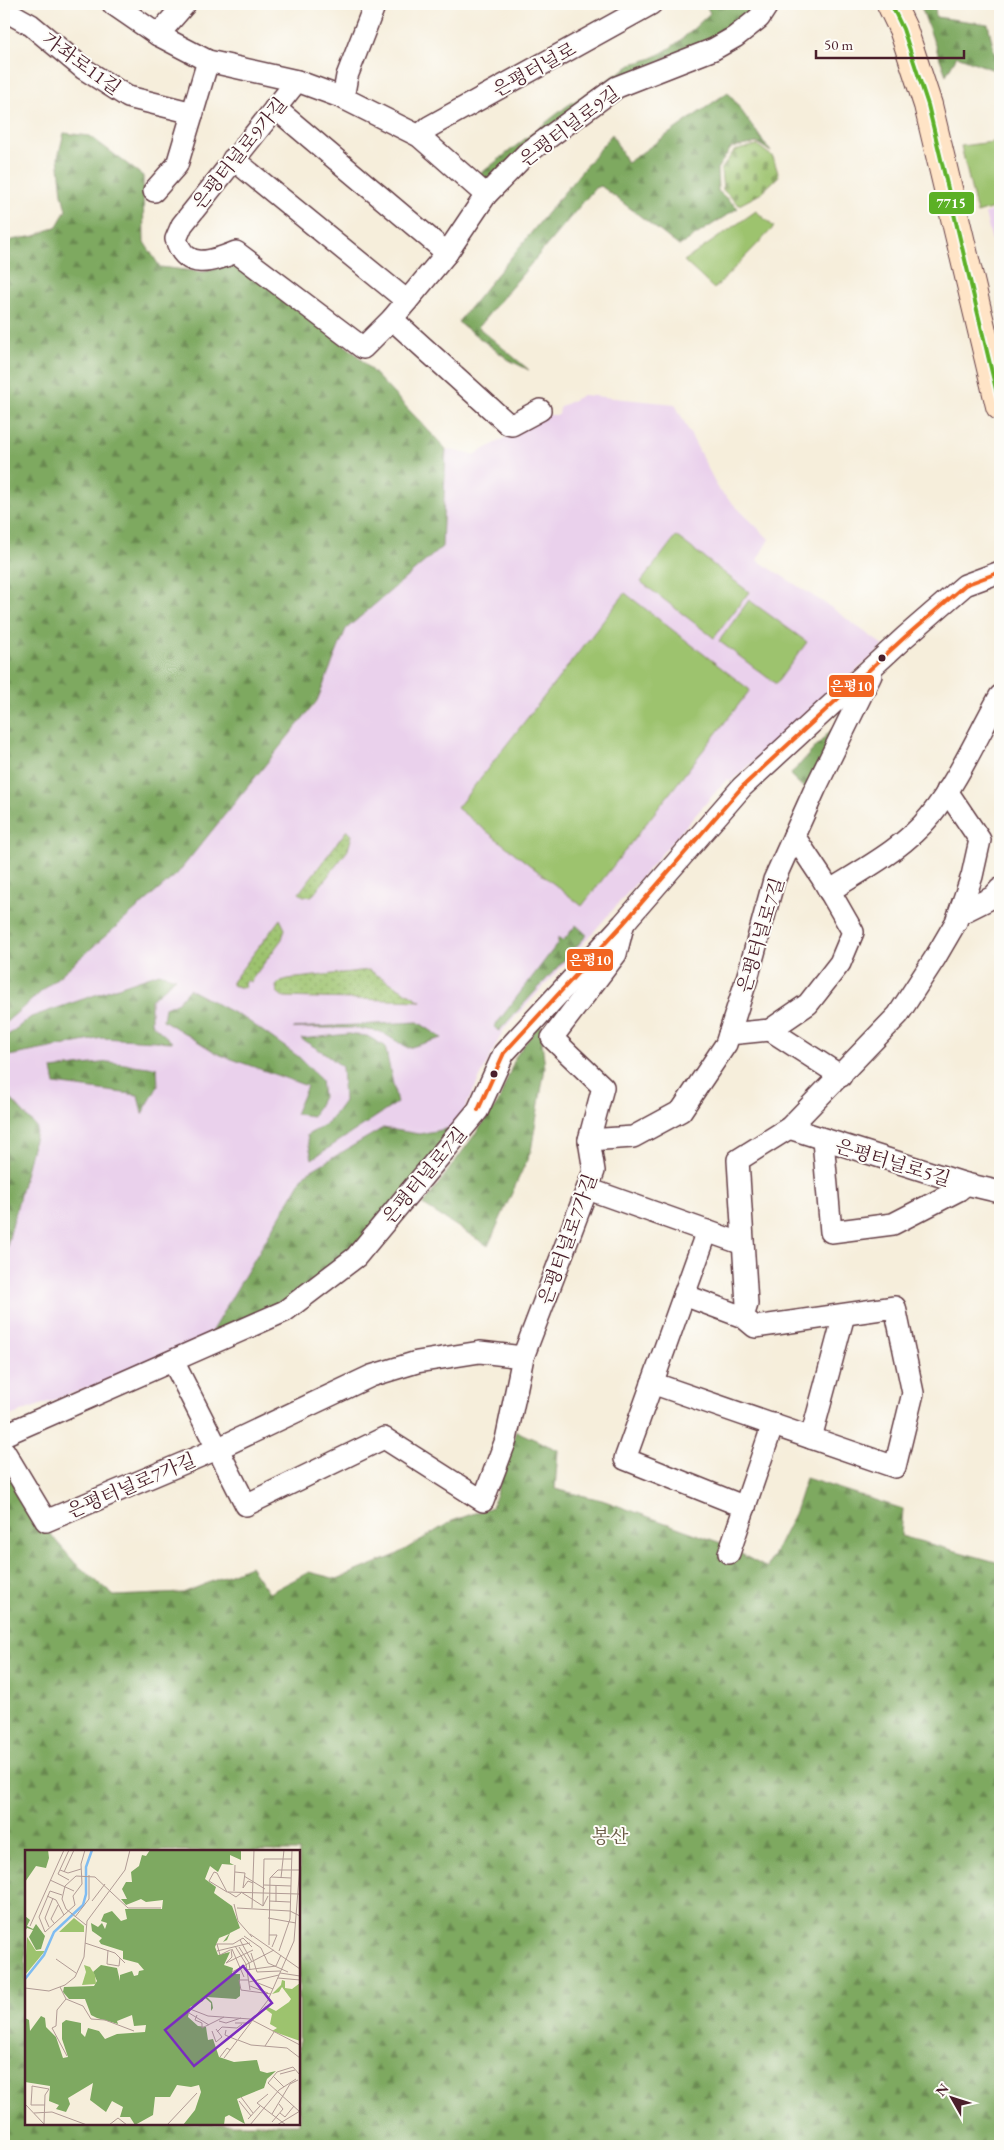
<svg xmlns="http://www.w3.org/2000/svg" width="1004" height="2150" font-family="'EB Garamond','Noto Serif KR',serif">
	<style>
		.built { fill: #ead1ec }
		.grass { fill: url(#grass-dots); stroke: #74714c }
		.forest { fill: url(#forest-firs); stroke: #646446; fill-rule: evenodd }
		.cemetery { fill: url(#cemetery-stones); stroke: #74714c }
		.green { fill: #9dc36e; stroke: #74714c }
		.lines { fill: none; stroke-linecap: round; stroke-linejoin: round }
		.minor-casing { stroke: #643e45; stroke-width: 24 }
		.secondary-casing { stroke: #643e45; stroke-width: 30 }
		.minor { stroke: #fff; stroke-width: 21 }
		.secondary { stroke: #ffe4c6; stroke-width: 28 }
		.bus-1-casing { stroke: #fdfcf7; stroke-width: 8 }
		.bus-2-casing { stroke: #fdfcf7; stroke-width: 8 }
		.bus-1 { stroke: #f26522; stroke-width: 4 }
		.bus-2 { stroke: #5bb025; stroke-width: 4 }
		.bus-dot { fill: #4a1f2b; stroke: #fdfcf7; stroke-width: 2 }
		.labels { text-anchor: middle; stroke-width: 4; stroke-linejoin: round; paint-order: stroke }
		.street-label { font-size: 19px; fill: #4a1f2b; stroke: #fdfcf7 }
		.park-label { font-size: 19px; fill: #675842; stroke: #fdfcf7 }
		.inset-river { fill: none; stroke: #7fbcf2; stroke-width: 2.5 }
		.inset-road { fill: none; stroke: #b19b95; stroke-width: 1 }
		.view { fill: #7b2cbf; fill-opacity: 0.15; stroke: #7b2cbf; stroke-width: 2.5 }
		.inset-edge { fill: none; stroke: #4a1f2b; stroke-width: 2.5 }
		.line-badge { stroke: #fdfcf7; stroke-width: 2 }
		.badge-label { font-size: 14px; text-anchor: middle; font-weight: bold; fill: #fff }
	</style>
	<defs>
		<pattern id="grass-dots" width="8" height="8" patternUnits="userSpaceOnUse" patternTransform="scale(1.25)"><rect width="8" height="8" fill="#9dc36e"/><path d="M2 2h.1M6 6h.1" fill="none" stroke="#829e5b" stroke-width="1.8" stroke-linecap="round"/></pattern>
		<pattern id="forest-firs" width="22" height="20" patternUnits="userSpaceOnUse" patternTransform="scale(1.25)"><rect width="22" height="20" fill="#7ea961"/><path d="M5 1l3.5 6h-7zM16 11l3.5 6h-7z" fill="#698950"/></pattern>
		<pattern id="cemetery-stones" width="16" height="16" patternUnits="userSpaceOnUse" patternTransform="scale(1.25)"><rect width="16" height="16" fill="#9dc36e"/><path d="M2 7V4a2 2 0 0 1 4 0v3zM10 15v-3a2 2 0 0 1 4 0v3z" fill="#829e5b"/></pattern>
	</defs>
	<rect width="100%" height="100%" fill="#fdfcf7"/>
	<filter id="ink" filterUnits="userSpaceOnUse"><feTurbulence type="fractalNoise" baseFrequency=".02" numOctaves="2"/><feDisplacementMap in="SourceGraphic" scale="10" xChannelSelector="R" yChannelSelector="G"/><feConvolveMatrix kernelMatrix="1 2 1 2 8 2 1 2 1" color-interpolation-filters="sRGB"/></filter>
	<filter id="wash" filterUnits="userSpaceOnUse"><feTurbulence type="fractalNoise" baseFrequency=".0096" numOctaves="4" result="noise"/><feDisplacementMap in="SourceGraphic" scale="20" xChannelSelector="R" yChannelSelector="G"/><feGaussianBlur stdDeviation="1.12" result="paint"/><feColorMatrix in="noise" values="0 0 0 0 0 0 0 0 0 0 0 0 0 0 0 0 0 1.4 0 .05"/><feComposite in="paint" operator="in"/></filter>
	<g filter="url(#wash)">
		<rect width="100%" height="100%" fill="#f6eedb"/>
		<g class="built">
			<polygon points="1000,208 1000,274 985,213"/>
			<polygon points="583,395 675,404 719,490 769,539 757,560 832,608 884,646 731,781 727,779 589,937 503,1031 459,1120 380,1211 185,1353 4,1418 4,1258 37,1128 4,1091 4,1024 177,874 317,702 346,629 442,547 446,449 474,455 547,415 559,415 560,407"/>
		</g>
		<g class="grass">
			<path d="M347,830L352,835L348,850L314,894C310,898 303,897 299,893Z"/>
			<polygon points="280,919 285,929 282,939 250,982 247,980 244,984 245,986 243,988 232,985 232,982"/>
			<polygon points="369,970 421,1001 283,997 277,992 276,986 281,981 288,979"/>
		</g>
		<g class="forest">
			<path d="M705,4H758L752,12L725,34L637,71L488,186L475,178L567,106L634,63C664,59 689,33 710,13Z"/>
			<polygon points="920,4 935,4 936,17 988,24 999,72 957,56 946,75"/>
			<polygon points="728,92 771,152 757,143 731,148 717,169 718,191 738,208 679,246 601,186 595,188 478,327 529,370 509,360 458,322 612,134 627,163"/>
			<polygon points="64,133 90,136 143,176 144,242 160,267 203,272 236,263 355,353 446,449 442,547 346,629 317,701 177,874 4,1024 4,249 11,240 35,236 57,226 66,210 62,194 58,157"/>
			<polygon points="832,729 837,737 806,790 790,775"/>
			<polygon points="576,925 587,935 499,1031 494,1027 558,943 558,938 563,941"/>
			<polygon points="159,973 176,978 151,1000 151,1023 172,1042 102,1038 4,1057 4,1038 31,1017"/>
			<polygon points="189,989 247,1020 299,1057 321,1080 323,1097 313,1116 295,1114 307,1086 218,1054 163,1020 165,1008 178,1002"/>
			<polygon points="418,1022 442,1038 408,1048 381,1032 356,1028 293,1028"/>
			<polygon points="540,1023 545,1068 531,1151 488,1246 423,1205 498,1103 516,1056"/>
			<polygon points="348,1034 367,1036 385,1046 397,1103 312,1159 307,1135 328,1123 344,1101 342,1067 326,1054 301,1039"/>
			<polygon points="108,1062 157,1068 158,1086 142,1114 138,1095 55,1084 52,1069"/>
			<polygon points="4,1091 37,1128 4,1258"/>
			<polygon points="457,1127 354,1249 278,1309 207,1339 305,1174 383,1128 419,1134"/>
			<path d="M516,1431L558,1450L555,1489L602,1500L721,1543L767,1568L795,1512L806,1478L903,1509L901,1536L1000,1563V2146H4V1460L39,1521L75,1563L114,1596L183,1593L250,1566L269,1593L309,1572L337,1579L396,1555L452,1521L492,1507ZM26,1851H299V2124H26Z"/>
		</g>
		<polygon class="cemetery" points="757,145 773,157 779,176 760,194 739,205 723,190 721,170 734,151"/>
		<g class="green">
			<polygon points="1000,141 1000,206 977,213 961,146"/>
			<polygon points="756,211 774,227 714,289 684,261"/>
			<polygon points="676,536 749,592 714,638 641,582"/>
			<polygon points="625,593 750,690 582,906 457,808"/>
			<polygon points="749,600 807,642 776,684 719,641"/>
		</g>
	</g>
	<g filter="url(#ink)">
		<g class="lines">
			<defs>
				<g id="minor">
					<polyline points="113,4 158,35 208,61 297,81 343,98 419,136 486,195"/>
					<polyline points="4,10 31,25 84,69 128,97 193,113"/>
					<polyline points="158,35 185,4"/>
					<path d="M297,81L182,225L176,239C186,271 211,262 236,252L363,348L392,319L447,253L486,195L526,154L617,87L714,49L735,37L759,18L768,4"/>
					<polyline points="343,98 347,76 375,4"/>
					<polyline points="275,108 447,253"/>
					<polyline points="419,136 429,127 651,4"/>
					<polyline points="233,159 407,301"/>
					<polyline points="154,191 177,165 208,61"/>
					<polyline points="392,319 508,424 512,425 540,410"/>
					<path d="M829,891C864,869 904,848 930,816C957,783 979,733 1000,696"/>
					<polyline points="959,914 993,897 1000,889"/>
					<polyline points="770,1030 841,1076"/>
					<polyline points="729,1034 770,1030 808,1004 840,963 853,932 822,878 794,836"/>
					<polyline points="789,1128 966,1184 1000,1192"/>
					<polyline points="589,1140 633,1137 681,1111 726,1044 748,975 774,880 815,789 871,675"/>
					<polyline points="823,1140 831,1232 893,1224 959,1190 966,1184"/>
					<polyline points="588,1189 743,1244"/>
					<polyline points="707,1231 625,1459 745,1507"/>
					<polyline points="743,1317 747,1304 738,1160 789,1128 898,1015 935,958 956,922 972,876 980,840 947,791"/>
					<polyline points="173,1361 246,1505 384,1438 483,1501 506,1440 523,1357 594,1171 589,1140 603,1087 552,1038 616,954 623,926"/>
					<polyline points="652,1383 895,1467 913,1393 895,1307 755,1327 743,1317 684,1295"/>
					<polyline points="4,1435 285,1311 356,1257 478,1110 504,1053 623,924 742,787 905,637 965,585 1000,572"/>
					<polyline points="811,1438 844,1315"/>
					<polyline points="4,1451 46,1521 217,1449 371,1376 417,1362 480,1352 523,1357"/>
					<polyline points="729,1553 773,1424"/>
				</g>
				<polyline id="secondary" points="891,4 903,29 928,105 1000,406"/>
			</defs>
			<use href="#minor" class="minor-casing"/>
			<use href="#secondary" class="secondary-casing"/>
			<use href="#minor" class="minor"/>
			<use href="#secondary" class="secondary"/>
			<defs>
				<polyline id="bus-1" points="478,1110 504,1053 623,924 742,787 905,637 965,585 1000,572"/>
				<polyline id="bus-2" points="891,4 903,29 928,105 1000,406"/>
			</defs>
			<use href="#bus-1" class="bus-1-casing"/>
			<use href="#bus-2" class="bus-2-casing"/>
			<use href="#bus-1" class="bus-1"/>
			<use href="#bus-2" class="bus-2"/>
		</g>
	</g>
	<g class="bus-dot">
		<circle cx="882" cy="658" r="4.5"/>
		<circle cx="494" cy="1074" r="4.5"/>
	</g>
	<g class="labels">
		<g class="street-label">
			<text transform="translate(82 63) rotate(36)" y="7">가좌로11길</text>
			<text transform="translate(534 69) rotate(-29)" y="7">은평터널로</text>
			<text transform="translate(569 126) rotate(-37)" y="7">은평터널로9길</text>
			<text transform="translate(239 153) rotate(-51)" y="7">은평터널로9가길</text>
			<text transform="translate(760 935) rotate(-73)" y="7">은평터널로7길</text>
			<text transform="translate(893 1162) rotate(17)" y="7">은평터널로5길</text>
			<text transform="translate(424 1175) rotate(-50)" y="7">은평터널로7길</text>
			<text transform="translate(567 1239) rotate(-70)" y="7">은평터널로7가길</text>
			<text transform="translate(131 1485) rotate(-23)" y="7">은평터널로7가길</text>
		</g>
		<g class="park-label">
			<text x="610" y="1843">봉산</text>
		</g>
	</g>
	<g transform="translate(25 1850)">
		<rect width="275" height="275" fill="#f6eedb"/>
		<path d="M0,0H23L24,8L21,18L11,16L0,32ZM125,0H216V10L205,5V13L209,15L197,14L193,22L185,16L180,29L191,37L189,43L193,46L207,56L215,78L205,83L202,90L198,92L204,84L194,88L190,97L193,105L205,102L199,115L208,118L207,124H215V146L211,149L182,147L187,152L188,158L186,161V153L179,147L178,151L165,157L163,167L173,176L181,177L183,190L188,189L194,207L209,212L232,210L235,221L242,223L251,221L242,229L239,238L212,249L220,274L204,265L200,267L199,275H158L170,260L176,242L174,235L166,237L152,235L145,247H130L128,265L110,275L105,267H95L98,257L87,251L81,262L65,250L68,233L43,248L45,254L41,262L31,259L34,255L24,251L25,236L0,232V168L4,170L5,181L16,166L20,168L21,177L31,187L38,208L43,207L37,189V173L41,170L56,173V183L60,187L63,178L74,181L80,189L92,184L120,182L121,175L109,176L107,165L92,171L93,174L72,168L66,165L60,149H44L38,142L39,137L69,136L72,131L68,122L76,115L92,118L95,131V125L107,121L109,126L113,125L114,121L119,120L113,113L98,109V101L76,94L74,91L77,88L67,81L66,73L73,77L77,73L80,79L82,73L76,71L79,64L87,61L96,71L102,69L100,59H137L138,50L121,52L116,49L101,55L96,49H102L97,39L101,32H107L106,22L114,16L117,5L121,6ZM0,66L5,70L2,76L8,79L11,74L20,86L16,99L11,100L4,87L8,80L2,78L0,81Z" fill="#7ea961"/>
		<path d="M49,68L59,76V82H34ZM2,87L11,101H20L0,125ZM59,115L65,117L70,125L71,134L57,135L61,122ZM257,130L260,131V138L267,139L275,133V191L247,181L252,178L245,174L247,164L239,158L241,156L251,161L264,152L266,149L257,137L254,142L247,144L256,135Z" fill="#9dc36e"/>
		<path class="inset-river" d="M0,129L19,105L29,82L58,55L61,44V17L67,0"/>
		<path class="inset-road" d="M44,0L33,24L44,30M35,20L43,23L56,19M39,22L49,0M189,22L192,23L202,42L184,31ZM210,22L220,23L218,38L223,31L228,33M219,26L240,39M246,27L266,28M256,28L259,0M25,30L49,41M239,35L266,36M209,41L210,15M202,42L274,44M203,42L211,47L216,43M216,42L238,56M37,45L25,41L14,67L20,82L50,55L48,46L57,34L56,14L60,0M22,46L31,50L39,65M243,46L238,56L239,9H267M67,51L80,34M244,51L265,52M251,52V35M209,54L213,71L227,87M212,58L265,61L275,66M227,58L229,0M50,67L64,49V25M243,68L271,73M29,73L26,69L33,55M61,75L41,59L37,49L40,36L51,26L70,27L103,58H136M5,76L39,0M24,77L20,68L28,48M225,84L275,119M244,85H252L247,97M219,86L236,98L243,113L263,122M215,90L227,112M60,93L90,103L100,113M191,94H208L218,88L227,97M192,94L195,105L205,100M244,95L245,28L253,20H274M210,96L221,114M214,97L224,113L225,120M207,99L219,127M83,100L82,114L94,116L95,108M192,101L225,93M254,101L265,69L267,0M226,103L232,122L255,121M31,109L51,123M201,113L228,100M201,113L207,107L206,99M221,114L225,140M221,120L251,116L256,105M207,122L249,100M255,123L275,126M253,128L275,130M223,130H214L216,140L246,144M224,132L254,125M233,133L248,139M225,136L243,143M35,137L41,149L58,156L66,169L80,170L109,181M0,138L24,141L40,135L50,127L59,107L62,71L100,20L105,0M41,149L32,160L31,176L27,178L42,206M172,165L170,170L177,173V178L199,167M194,171L201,173L216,168M210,173H226M184,175L164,163L165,159L183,166L225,169L275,195M201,180L200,185L212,190M187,181L191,192L197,187L191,179M192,182L197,177L212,178L217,174M213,190L226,195L262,198L275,208M240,196L249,182M195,207L202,198L205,200M199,208L243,150L269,91L275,15M255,224L270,220M248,226L259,237M7,239V236L24,239L20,245L19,274M7,239L6,255H20M243,244L232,253L261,275M216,247L228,263M214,251L226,266M0,254L20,275M275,262L243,233L252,222L268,217L275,225M9,263L27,262L62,275M255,263L260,267L269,256M247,264L265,234L273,230M223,269L235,256M247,272L258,259L254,254M84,275L93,268L102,275M142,275L172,243M225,275L254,240L271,229M252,275L275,261"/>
		<path class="view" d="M218,116L247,153L169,216L140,180Z"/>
		<rect width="275" height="275" class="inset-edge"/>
	</g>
	<g class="line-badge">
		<rect x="928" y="191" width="47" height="24" rx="5" fill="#5bb025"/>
		<rect x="828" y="674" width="47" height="24" rx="5" fill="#f26522"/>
		<rect x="566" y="948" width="48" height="24" rx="5" fill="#f26522"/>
	</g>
	<g class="badge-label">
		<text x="951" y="208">7715</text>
		<text x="851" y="691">은평10</text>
		<text x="590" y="965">은평10</text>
	</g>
	<rect width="1004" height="2150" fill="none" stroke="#fdfcf7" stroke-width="20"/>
	<g transform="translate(952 2098) rotate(309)" stroke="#fdfcf7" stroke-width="4" paint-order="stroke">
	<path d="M0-4L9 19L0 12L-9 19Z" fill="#4a1f2b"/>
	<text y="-8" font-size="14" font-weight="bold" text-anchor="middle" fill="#4a1f2b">N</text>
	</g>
	<path d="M816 50v8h148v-8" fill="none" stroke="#4a1f2b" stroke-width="2.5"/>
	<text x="824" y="50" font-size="15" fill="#4a1f2b" stroke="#fdfcf7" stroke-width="4" paint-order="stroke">50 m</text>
</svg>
